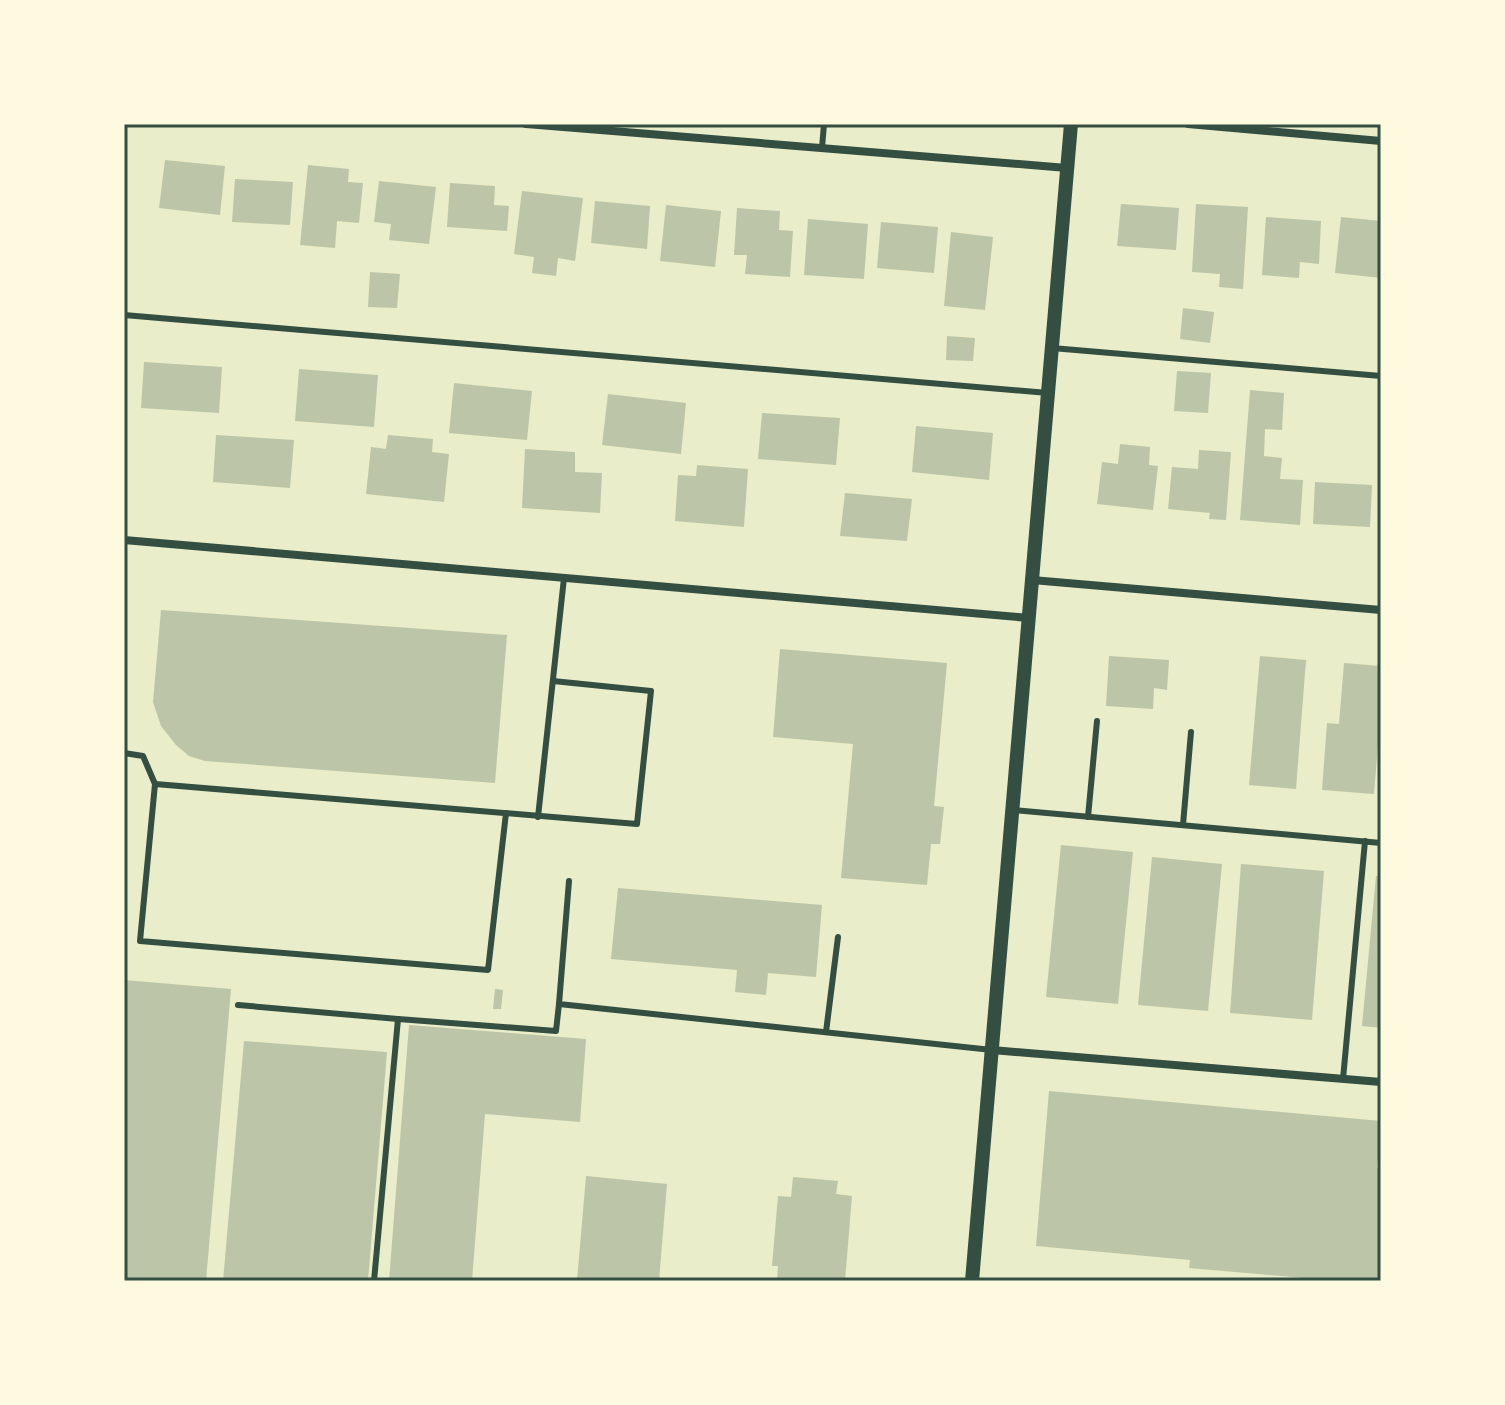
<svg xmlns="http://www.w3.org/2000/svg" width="1505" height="1405" font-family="'Crimson Pro',serif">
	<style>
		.building { fill: #bcc5a7 }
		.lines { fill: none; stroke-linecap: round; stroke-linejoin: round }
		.service { stroke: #344e41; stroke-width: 6 }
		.minor { stroke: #344e41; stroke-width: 8 }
		.tertiary { stroke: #344e41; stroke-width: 14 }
		.neatline { fill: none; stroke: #344e41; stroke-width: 3 }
	</style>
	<rect width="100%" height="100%" fill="#e9edc9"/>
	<g class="building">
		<polygon points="165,160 225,166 220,215 159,208"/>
		<polygon points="308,165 349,169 348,182 363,183 359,223 337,221 335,248 300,245"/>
		<polygon points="235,179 293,182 290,225 232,222"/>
		<polygon points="379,181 436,187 429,244 389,240 391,224 374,222"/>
		<polygon points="450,183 495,186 494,205 509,206 507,231 447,227"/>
		<polygon points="522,191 583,198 575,261 558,258 556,276 532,273 534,257 514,254"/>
		<polygon points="595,201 650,206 647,249 591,243"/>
		<polygon points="1121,204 1179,208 1176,250 1117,246"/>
		<polygon points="1196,204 1248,207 1243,289 1219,287 1220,274 1192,272"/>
		<polygon points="666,205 721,211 715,267 660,261"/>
		<polygon points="737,208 780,211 779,230 793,231 790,277 745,274 747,255 734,255"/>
		<polygon points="1266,217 1321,221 1319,264 1300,262 1299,278 1262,275"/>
		<polygon points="1341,217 1381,221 1381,278 1335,273"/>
		<polygon points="808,219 868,224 864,279 804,275"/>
		<polygon points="881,222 938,227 934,273 877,268"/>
		<polygon points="951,232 993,237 985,310 944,306"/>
		<polygon points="370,272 400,274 397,308 368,307"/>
		<polygon points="1183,308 1214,312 1210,343 1180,339"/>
		<polygon points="947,336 975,338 973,361 946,360"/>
		<polygon points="144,362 222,367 219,413 141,408"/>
		<polygon points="299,369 378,375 374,427 295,421"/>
		<polygon points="1177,371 1211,373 1208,413 1174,411"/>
		<polygon points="454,383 532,391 527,440 449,433"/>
		<polygon points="1250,390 1284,393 1282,430 1265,429 1264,456 1282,458 1280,479 1303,480 1300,525 1240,520"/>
		<polygon points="608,394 686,403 681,454 602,445"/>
		<polygon points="762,413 840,418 836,465 758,459"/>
		<polygon points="916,426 993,433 989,480 912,472"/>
		<polygon points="216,435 294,440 290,488 213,482"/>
		<polygon points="388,435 433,439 432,452 449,454 444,502 366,494 371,447 386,449"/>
		<polygon points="1120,444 1150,447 1149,465 1158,466 1153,510 1097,504 1102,462 1118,464"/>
		<polygon points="525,449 575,452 575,472 602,473 600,513 522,508"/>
		<polygon points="1199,450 1231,452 1226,520 1209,519 1210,513 1168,509 1172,467 1198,469"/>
		<polygon points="697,465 748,469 744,527 675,521 678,475 696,476"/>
		<polygon points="1315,482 1372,485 1370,527 1313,524"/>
		<polygon points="845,493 912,499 907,541 840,536"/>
		<polygon points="161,610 507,635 495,783 205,761 189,756 176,745 161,726 153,702"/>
		<polygon points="780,649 947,663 934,806 944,807 940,844 931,844 927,885 841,878 853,744 773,737"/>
		<polygon points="1109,656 1169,660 1167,690 1154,688 1153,709 1106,706"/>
		<polygon points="1260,656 1306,660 1296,789 1249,785"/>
		<polygon points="1344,663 1381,666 1381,709 1374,794 1322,790 1327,723 1339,724"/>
		<polygon points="1061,845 1133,852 1118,1004 1046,997"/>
		<polygon points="1152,857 1222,864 1208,1011 1138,1005"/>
		<polygon points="1241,864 1324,871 1312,1020 1230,1013"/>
		<polygon points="1376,876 1381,876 1381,1028 1362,1026"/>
		<polygon points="618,888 822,905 816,977 768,973 766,995 735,992 737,970 611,959"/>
		<polygon points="124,980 231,989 206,1281 124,1281"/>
		<polygon points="495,989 503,990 501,1009 493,1009"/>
		<polygon points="409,1025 586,1039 580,1122 485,1114 472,1281 389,1281"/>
		<polygon points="244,1041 387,1052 368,1281 223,1281"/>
		<polygon points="1049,1091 1381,1121 1377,1168 1381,1168 1381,1281 1337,1281 1189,1268 1190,1260 1036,1246"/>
		<polygon points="586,1176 667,1184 659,1281 577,1281"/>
		<polygon points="793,1177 838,1181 836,1194 852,1196 845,1281 777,1281 778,1266 772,1266 778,1196 791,1197"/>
	</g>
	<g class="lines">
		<g class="service">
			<polyline points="822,148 824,124"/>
			<polyline points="124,315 1048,393"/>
			<polyline points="1052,348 1381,376"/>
			<polyline points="124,753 143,756 155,784 140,941 488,970 506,813"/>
			<polyline points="155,784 637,824 651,691 553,681"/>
			<polyline points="1014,810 1381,843"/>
			<polyline points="538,817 564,578"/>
			<polyline points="1088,817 1097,721"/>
			<polyline points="1183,825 1191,732"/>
			<polyline points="569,881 559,1004 992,1050"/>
			<polyline points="238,1005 398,1019 374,1281"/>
			<polyline points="398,1019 556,1031 559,1004"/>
			<polyline points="826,1032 838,937"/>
			<polyline points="1343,1079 1365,841"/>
		</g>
		<g class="minor">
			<polyline points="526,124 1067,168"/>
			<polyline points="1188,124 1381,141"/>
			<polyline points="124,540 1029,618"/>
			<polyline points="1032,580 1381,610"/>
			<polyline points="992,1050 1381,1082"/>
		</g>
		<polyline class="tertiary" points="972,1281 1071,124"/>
	</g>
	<rect width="1505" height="1405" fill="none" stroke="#fefae0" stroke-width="252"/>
	<rect x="126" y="126" width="1253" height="1153" class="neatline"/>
</svg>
